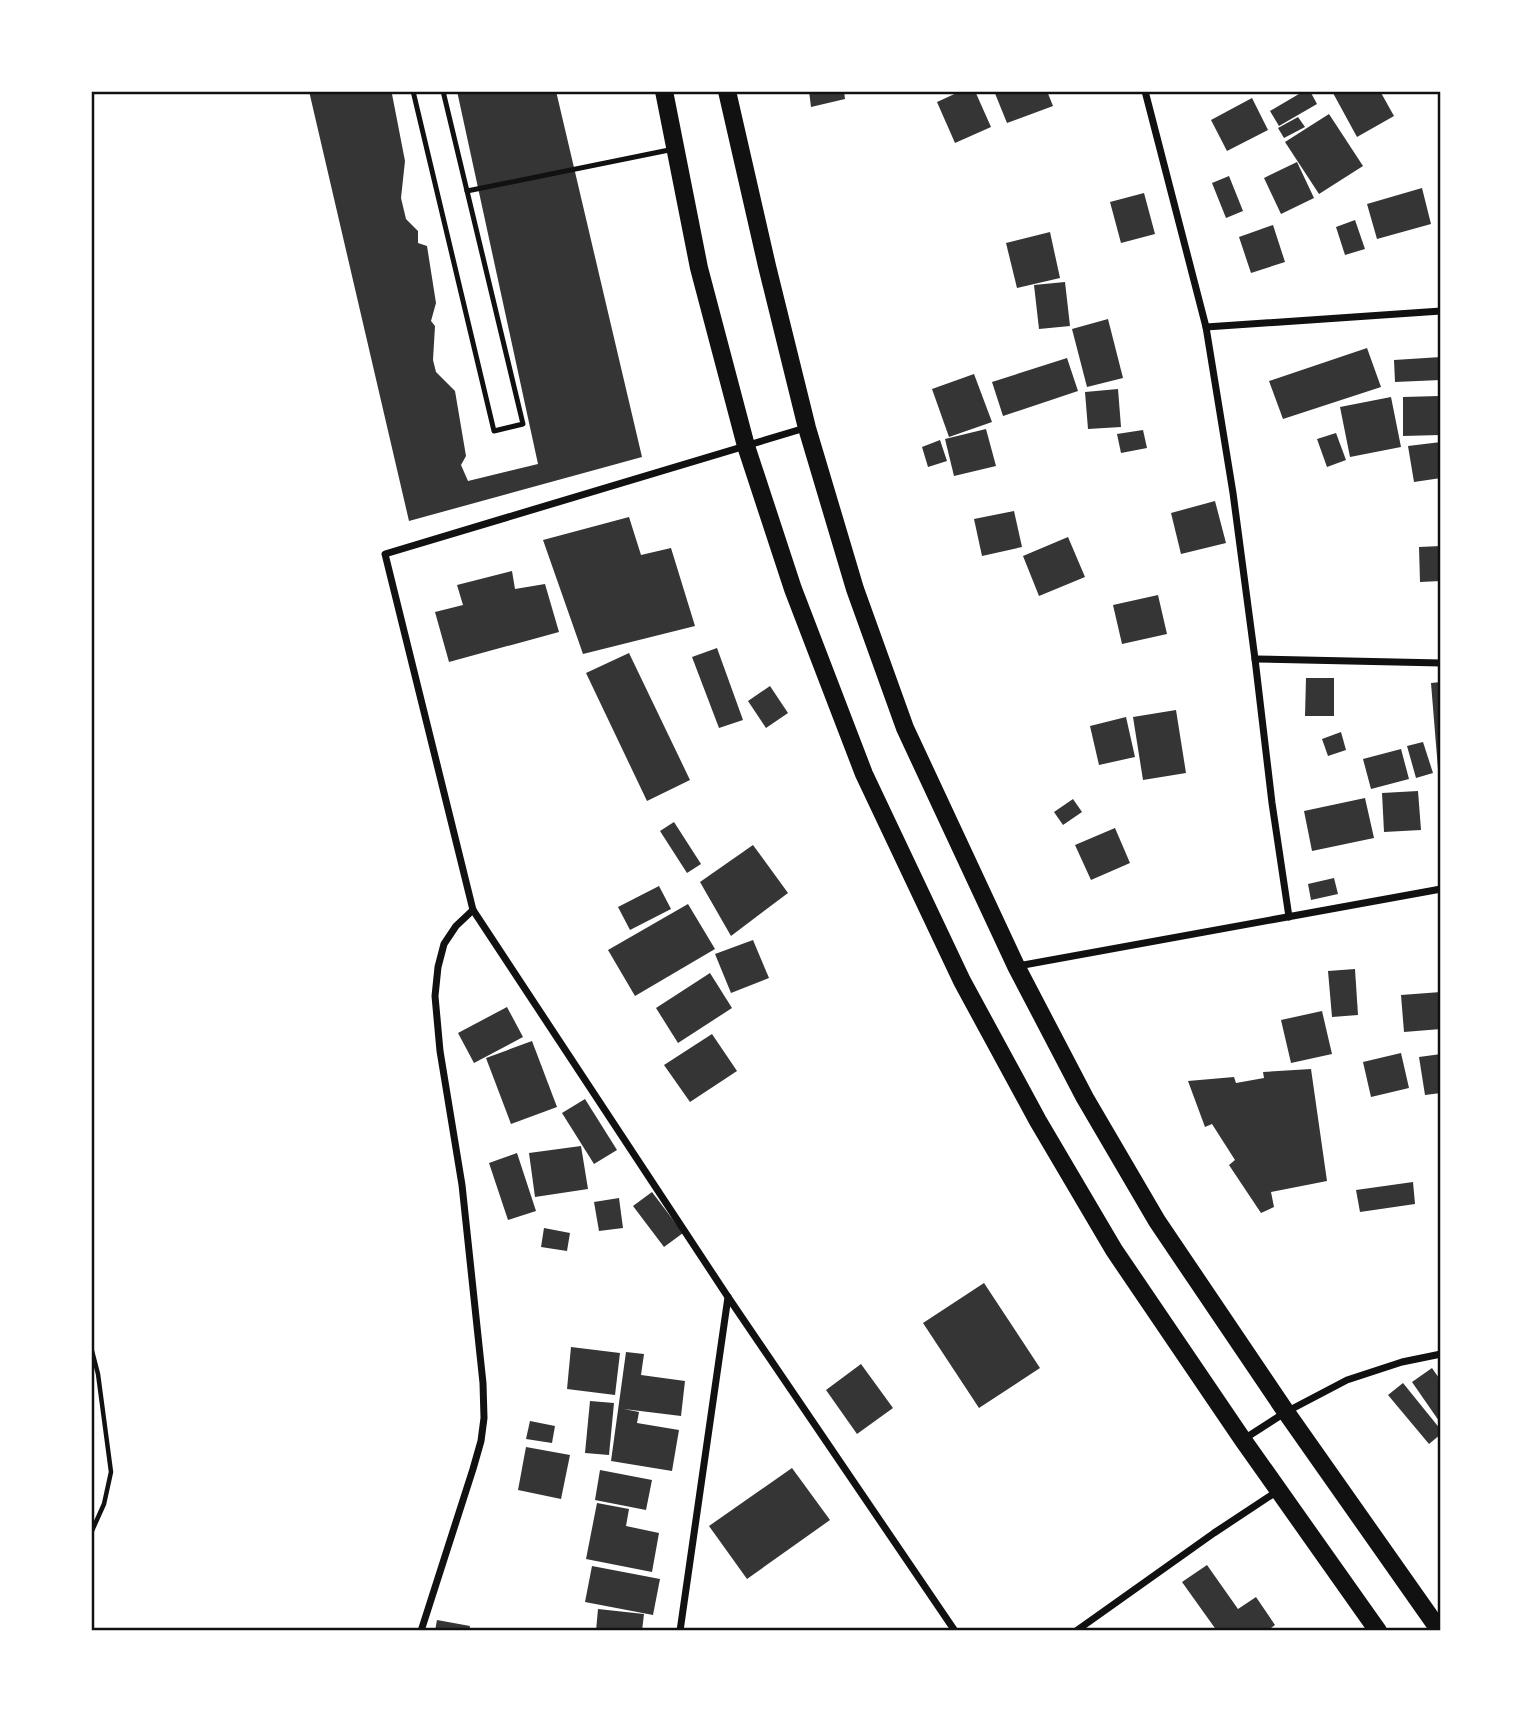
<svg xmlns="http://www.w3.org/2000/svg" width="1532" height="1722" font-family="Commissioner,sans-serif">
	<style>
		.building { fill: #353535 }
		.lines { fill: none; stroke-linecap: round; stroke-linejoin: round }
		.path { stroke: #111; stroke-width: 4.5 }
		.service { stroke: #111; stroke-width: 5 }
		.minor { stroke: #111; stroke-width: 7 }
		.primary { stroke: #111; stroke-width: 18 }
		.neatline { fill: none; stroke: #111; stroke-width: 2.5 }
	</style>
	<rect width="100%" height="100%" fill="#fff"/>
	<g class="building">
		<polygon points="309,91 387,91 392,94 405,161 401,198 406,219 418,231 418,243 427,246 436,303 431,321 435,326 433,360 436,372 455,391 466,456 461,465 468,481 538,464 457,91 556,91 642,457 409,521"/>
		<polygon points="809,91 844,91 845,99 811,107"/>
		<polygon points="961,91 975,91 991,127 955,143 937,102"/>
		<polygon points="994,91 1047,91 1053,106 1007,123"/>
		<polygon points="1304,91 1310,91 1317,104 1279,126 1270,111"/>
		<polygon points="1337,91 1380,91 1394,116 1357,137 1333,93"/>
		<polygon points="1252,98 1268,130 1227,151 1211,120"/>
		<polygon points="1329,114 1363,166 1319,194 1285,142"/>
		<polygon points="1298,117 1305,127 1284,138 1278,128"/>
		<polygon points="1297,162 1314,198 1281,214 1264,178"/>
		<polygon points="1229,176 1243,211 1226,218 1212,183"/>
		<polygon points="1422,188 1431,224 1377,239 1367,204"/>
		<polygon points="1144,193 1155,234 1121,243 1110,202"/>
		<polygon points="1355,220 1365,249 1345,255 1336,227"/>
		<polygon points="1273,225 1285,262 1251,273 1239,237"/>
		<polygon points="1050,232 1060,278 1017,288 1006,243"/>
		<polygon points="1065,282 1070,326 1039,329 1034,285"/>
		<polygon points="1108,319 1123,378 1087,387 1072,329"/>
		<polygon points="1367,348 1381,387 1283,419 1269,381"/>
		<polygon points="1441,357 1441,380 1395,382 1394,360"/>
		<polygon points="1067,358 1078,391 1003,416 992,382"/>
		<polygon points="974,374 992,422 949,437 932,389"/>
		<polygon points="1118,389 1121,427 1088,429 1085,392"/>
		<polygon points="1439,396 1440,435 1403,436 1403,397"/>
		<polygon points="1391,397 1401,447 1350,457 1340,407"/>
		<polygon points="986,429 996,466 954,476 945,439"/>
		<polygon points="1143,430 1147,448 1121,453 1117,434"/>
		<polygon points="1336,433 1346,460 1327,467 1317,439"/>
		<polygon points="940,440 947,461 928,467 922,447"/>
		<polygon points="1441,442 1441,478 1414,482 1408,446"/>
		<polygon points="1215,501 1226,543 1181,554 1171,513"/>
		<polygon points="1014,511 1022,547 982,556 974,519"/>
		<polygon points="629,517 641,555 671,548 695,626 583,654 543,540"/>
		<polygon points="1068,537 1085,577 1039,596 1023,556"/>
		<polygon points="1441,546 1441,581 1420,582 1419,547"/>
		<polygon points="512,571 515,589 545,584 559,632 449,662 435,612 463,605 457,585"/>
		<polygon points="1158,595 1167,634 1122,644 1113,605"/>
		<polygon points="717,648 743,720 719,728 692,657"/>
		<polygon points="629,653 690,780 647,801 586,673"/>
		<polygon points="1306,678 1334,678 1334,716 1305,716"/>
		<polygon points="1441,682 1441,768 1438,769 1431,683"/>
		<polygon points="770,686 788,713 766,728 748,701"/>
		<polygon points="1176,710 1186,773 1143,780 1133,717"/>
		<polygon points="1126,717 1135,757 1099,765 1090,726"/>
		<polygon points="1341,732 1346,750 1328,756 1322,739"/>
		<polygon points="1423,742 1433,773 1416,778 1407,746"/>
		<polygon points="1401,749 1409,779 1371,789 1363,759"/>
		<polygon points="1418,791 1421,830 1384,832 1382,793"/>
		<polygon points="1365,798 1374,838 1312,851 1304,811"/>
		<polygon points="1073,799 1082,812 1063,825 1054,812"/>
		<polygon points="674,822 701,864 687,873 660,831"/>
		<polygon points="1115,828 1130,863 1091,880 1075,845"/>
		<polygon points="753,845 788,893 731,936 700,882"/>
		<polygon points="1334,878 1338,894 1311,900 1308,884"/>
		<polygon points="659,886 671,909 630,930 618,907"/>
		<polygon points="688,904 715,949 635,996 608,950"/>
		<polygon points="753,940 769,978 731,993 715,954"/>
		<polygon points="1355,969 1358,1015 1332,1017 1328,971"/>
		<polygon points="710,973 732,1008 678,1043 656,1008"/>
		<polygon points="1441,992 1441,1029 1404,1032 1401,995"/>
		<polygon points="507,1007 523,1037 474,1063 458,1033"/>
		<polygon points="1322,1011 1332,1054 1291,1063 1281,1020"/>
		<polygon points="712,1034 737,1071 690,1102 664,1065"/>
		<polygon points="532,1041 557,1107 511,1124 486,1058"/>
		<polygon points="1401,1053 1409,1088 1371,1097 1363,1062"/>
		<polygon points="1441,1054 1441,1093 1425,1095 1419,1057"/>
		<polygon points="1311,1069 1327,1181 1271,1192 1274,1207 1261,1213 1229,1165 1235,1160 1212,1124 1205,1127 1188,1081 1234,1077 1236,1083 1264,1078 1263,1072"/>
		<polygon points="585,1099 617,1150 594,1164 562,1113"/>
		<polygon points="581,1146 588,1189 535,1197 529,1153"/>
		<polygon points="517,1153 536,1211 508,1220 489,1163"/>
		<polygon points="1413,1182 1415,1204 1360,1212 1356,1190"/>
		<polygon points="652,1192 683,1233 664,1247 633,1206"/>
		<polygon points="619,1198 623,1228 599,1231 594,1202"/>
		<polygon points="544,1228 570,1233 567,1251 541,1247"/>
		<polygon points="984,1283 1040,1368 979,1408 923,1323"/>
		<polygon points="571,1347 620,1353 615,1395 567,1389"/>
		<polygon points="626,1352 644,1354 641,1375 685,1381 681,1416 624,1409 639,1412 637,1423 679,1430 672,1471 611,1461"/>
		<polygon points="861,1364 893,1408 857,1434 826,1390"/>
		<polygon points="1432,1368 1441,1381 1441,1419 1439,1421 1412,1382"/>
		<polygon points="1403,1383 1441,1430 1441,1434 1429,1444 1388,1395"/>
		<polygon points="590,1401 614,1403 609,1455 585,1453"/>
		<polygon points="530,1421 555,1426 552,1443 526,1439"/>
		<polygon points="526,1447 570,1455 561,1499 518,1490"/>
		<polygon points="792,1468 830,1520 747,1579 709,1526"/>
		<polygon points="600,1470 652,1480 646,1510 595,1500"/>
		<polygon points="597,1503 629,1509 626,1526 659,1533 652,1572 586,1559"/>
		<polygon points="1207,1565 1238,1609 1256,1597 1275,1625 1267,1631 1217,1631 1182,1582"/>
		<polygon points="592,1566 660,1579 653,1615 585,1602"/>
		<polygon points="598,1609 644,1614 642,1631 596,1631"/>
		<polygon points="437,1620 470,1626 469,1631 435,1631"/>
	</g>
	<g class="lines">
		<polyline class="path" points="91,1347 98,1374 111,1472 104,1504 91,1533"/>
		<g class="service">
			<polyline points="413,91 494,431 523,424 443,91"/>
			<polyline points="467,191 674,149"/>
		</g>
		<g class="minor">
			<polyline points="1145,91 1206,327 1233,493 1255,659 1272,803 1289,917"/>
			<polyline points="1206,327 1441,311"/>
			<polyline points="805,428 385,554 473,910 728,1297 955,1631"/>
			<polyline points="1255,659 1441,663"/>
			<polyline points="1018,966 1441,889"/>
			<polyline points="1244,1439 1286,1412 1347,1380 1402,1362 1441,1354"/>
			<polyline points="421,1631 473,1469 481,1441 484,1418 483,1383 462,1185 440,1051 435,996 438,967 444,944 456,926 473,910"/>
			<polyline points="680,1631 728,1297"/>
			<polyline points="1076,1631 1214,1533 1279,1490"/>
		</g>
		<g class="primary">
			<polyline points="664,91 699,268 746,446 793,589 864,774 962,981 1038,1121 1114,1250 1243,1440 1378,1631"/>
			<polyline points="727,91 767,266 807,428 855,589 905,728 1016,966 1085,1098 1157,1221 1286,1412 1440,1631"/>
		</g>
	</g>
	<rect width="1532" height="1722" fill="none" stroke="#ffffff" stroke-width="186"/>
	<rect x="93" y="93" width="1346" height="1536" class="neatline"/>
</svg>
